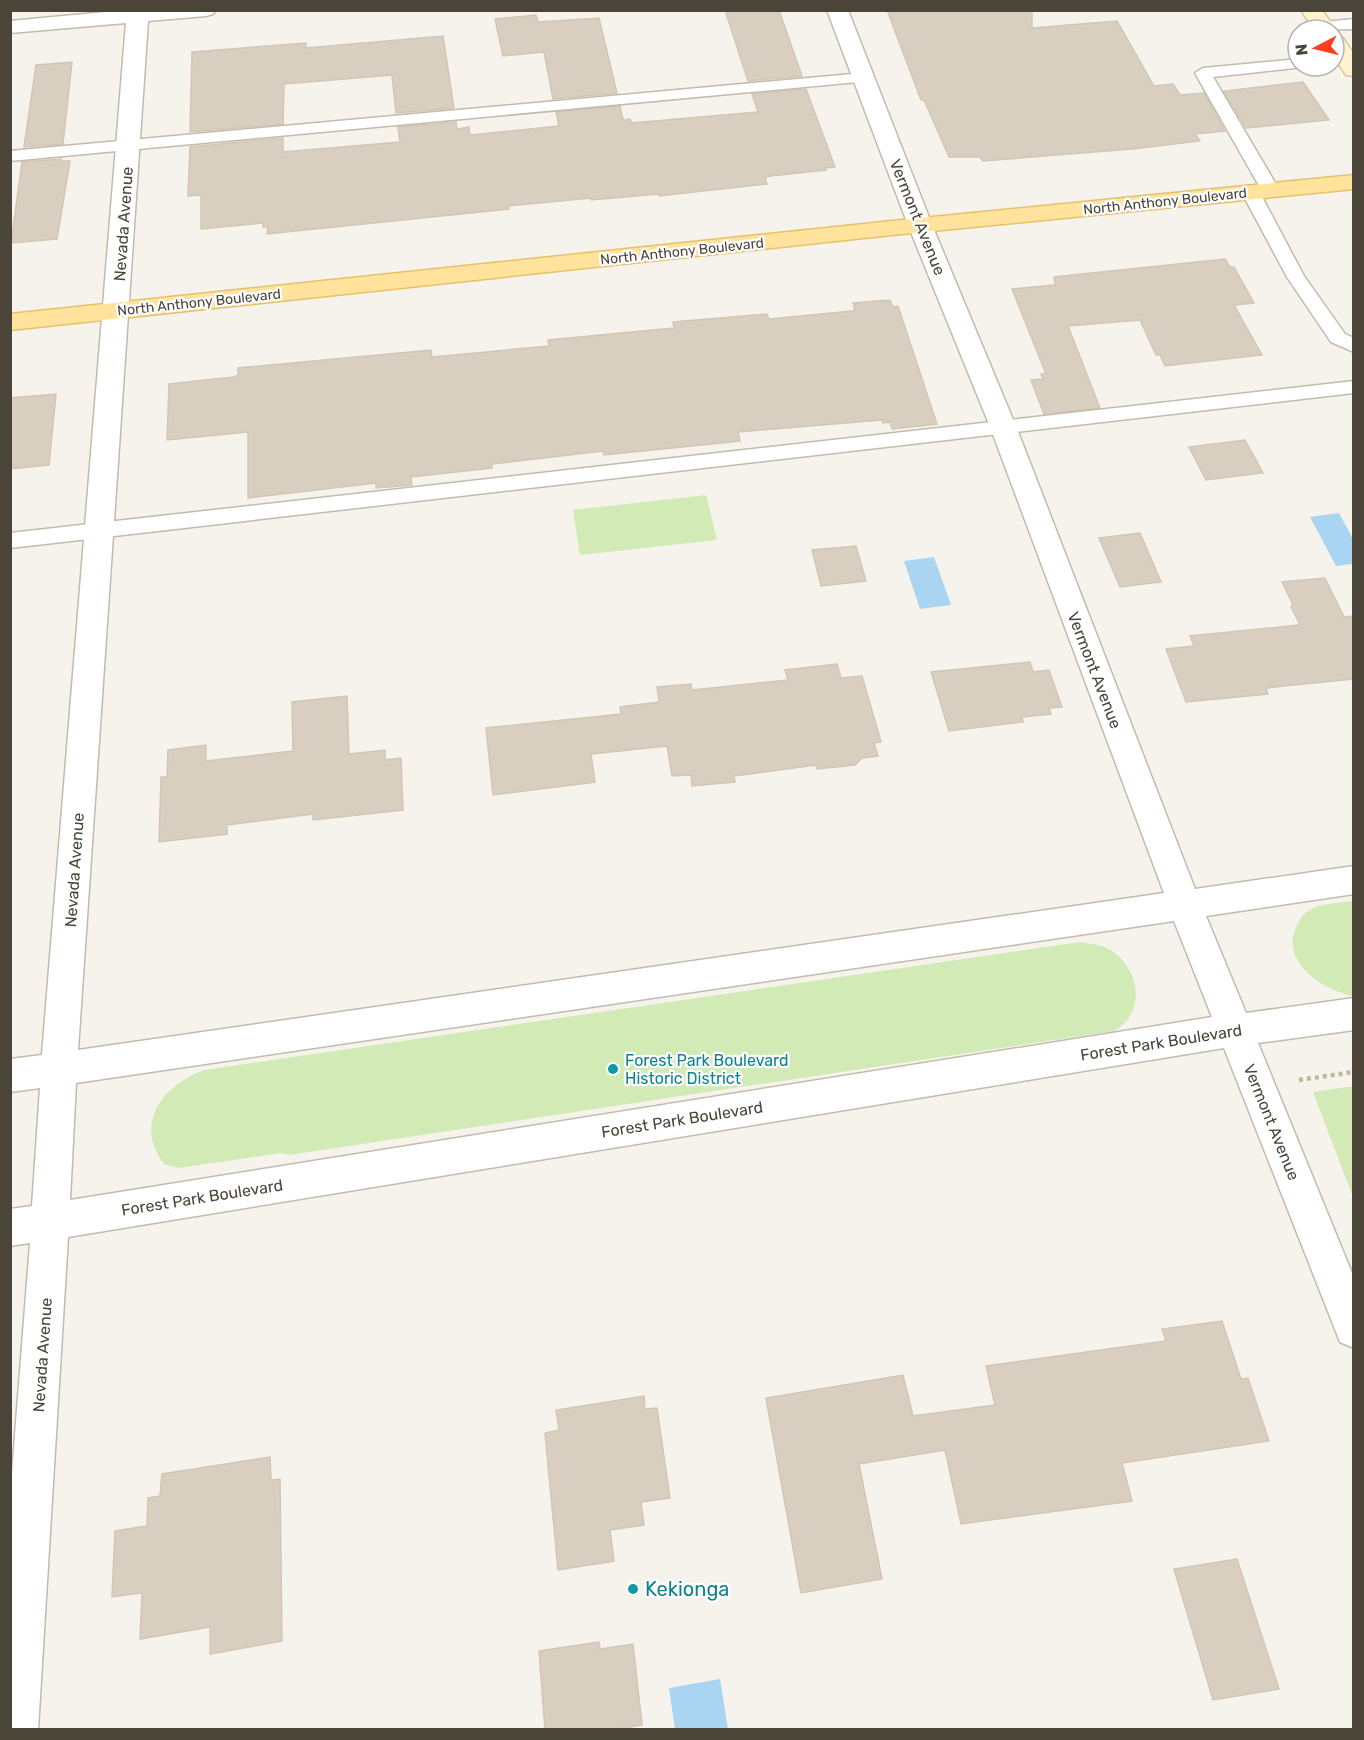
<svg xmlns="http://www.w3.org/2000/svg" width="1364" height="1740" font-family="Rubik,sans-serif">
	<style>
		.green { fill: #d2eab5 }
		.water { fill: #a9d4f2 }
		.building { fill: #d8cfc1; stroke: #d3c7b4; stroke-width: 1.5 }
		.lines { fill: none; stroke-linecap: round; stroke-linejoin: round }
		.lane-casing { stroke: #c2bbae; stroke-width: 3 }
		.street-casing { stroke: #c2bbae; stroke-width: 3 }
		.secondary-casing { stroke: #d6c79b; stroke-width: 3 }
		.primary-casing { stroke: #e6c16a; stroke-width: 3 }
		.path { stroke: #c4b79f; stroke-width: 4.5; stroke-dasharray: 4 4; stroke-linecap: butt }
		.lane { fill: #fff; fill-rule: evenodd }
		.street { fill: #fff; fill-rule: evenodd }
		.secondary { fill: #fff3cd; fill-rule: evenodd }
		.primary { fill: #ffe39c; fill-rule: evenodd }
		.culture-dot { fill: #0f9aa8; stroke: #fff; stroke-width: 2 }
		.labels { text-anchor: middle; stroke-width: 4.5; stroke-linejoin: round; paint-order: stroke }
		.far-street-label { font-size: 14px; fill: #4b4439; stroke: #fff }
		.street-label { font-size: 16px; fill: #4b4439; stroke: #fff }
		.culture-label { font-size: 16px; fill: #0d838f; stroke: #fff; text-anchor: start }
		.near-culture-label { font-size: 20px; fill: #0d838f; stroke: #fff; text-anchor: start }
	</style>
	<rect width="100%" height="100%" fill="#f6f3ec"/>
	<g class="green">
		<polygon points="706,495 717,540 580,555 573,510"/>
		<path d="M1353,901H1354L1353,996C1326,991 1282,964 1295,930C1298,923 1301,916 1308,911C1321,903 1339,903 1353,901Z"/>
		<path d="M1080,942C1092,944 1106,945 1115,953C1142,975 1144,1014 1114,1031L289,1155L281,1153L178,1168L164,1164C133,1124 163,1085 204,1070Z"/>
		<polygon points="1353,1086 1354,1086 1353,1197 1313,1092"/>
	</g>
	<g class="water">
		<polygon points="1339,513 1353,539 1353,564 1336,566 1310,517"/>
		<polygon points="934,557 951,605 920,609 904,561"/>
		<polygon points="720,1679 728,1729 675,1729 669,1688"/>
	</g>
	<g class="building">
		<polygon points="725,10 779,10 802,76 748,81"/>
		<polygon points="887,10 1032,10 1032,28 1117,21 1154,86 1173,84 1180,95 1204,93 1225,131 1195,134 1200,141 1132,149 983,161 980,157 949,157 924,100 921,100"/>
		<polygon points="536,15 538,22 599,18 617,93 553,99 544,52 503,56 495,19"/>
		<polygon points="443,36 454,108 396,113 392,75 284,84 283,124 190,132 192,52 306,43 306,48"/>
		<polygon points="72,62 63,144 24,147 36,65"/>
		<polygon points="1303,82 1329,120 1246,128 1224,91"/>
		<polygon points="806,89 835,167 825,168 826,170 770,176 765,178 767,184 659,196 659,194 591,200 591,198 508,206 509,209 267,234 268,227 263,227 263,223 201,229 201,195 188,196 190,147 283,138 283,152 400,142 398,127 456,122 457,129 469,127 470,135 559,126 556,112 620,106 623,120 630,119 631,123 758,112 752,94"/>
		<polygon points="61,159 61,161 70,161 57,239 11,243 22,162"/>
		<polygon points="1225,259 1230,267 1234,267 1254,303 1234,305 1262,355 1165,366 1160,355 1156,355 1140,320 1068,326 1100,408 1044,414 1031,380 1043,379 1041,374 1046,374 1012,289 1055,285 1054,277"/>
		<polygon points="890,300 893,307 898,306 937,424 892,429 890,422 883,423 882,420 738,432 740,441 604,455 603,451 492,464 492,468 411,477 412,485 376,488 376,483 248,498 248,432 167,440 169,384 234,377 238,375 238,368 431,350 432,357 549,346 548,340 674,328 673,322 767,314 769,319 852,311 855,310 853,303"/>
		<polygon points="56,394 49,465 10,469 10,398"/>
		<polygon points="1245,440 1263,473 1206,480 1189,447"/>
		<polygon points="1140,533 1161,582 1120,587 1099,538"/>
		<polygon points="856,546 866,581 821,586 812,550"/>
		<polygon points="1325,578 1344,617 1353,616 1353,679 1266,688 1268,694 1186,702 1166,649 1194,646 1190,636 1300,625 1291,607 1293,605 1282,582"/>
		<polygon points="1030,662 1033,672 1049,670 1062,707 1049,708 1051,714 1022,717 1023,722 949,731 931,672"/>
		<polygon points="837,664 841,678 862,676 881,742 874,743 878,756 862,758 855,765 817,769 816,765 734,776 735,782 692,786 691,775 672,776 667,746 591,754 595,782 493,795 486,728 621,714 620,707 659,702 657,687 691,684 692,690 788,680 785,670"/>
		<polygon points="347,696 349,754 385,750 385,760 401,758 403,810 313,820 313,814 227,825 227,834 159,842 161,777 167,777 168,750 206,745 206,761 293,751 292,702"/>
		<polygon points="1222,1321 1241,1379 1248,1378 1269,1441 1122,1463 1132,1501 961,1524 945,1450 859,1464 882,1579 801,1593 766,1398 903,1375 913,1416 995,1405 986,1366 1166,1341 1162,1329"/>
		<polygon points="644,1396 645,1409 657,1408 670,1498 641,1502 644,1525 610,1530 614,1561 558,1570 545,1433 559,1430 556,1410"/>
		<polygon points="270,1457 271,1480 280,1479 282,1641 210,1654 210,1627 140,1639 142,1593 112,1597 115,1531 147,1526 148,1498 160,1496 162,1474"/>
		<polygon points="1237,1559 1279,1689 1213,1700 1174,1569"/>
		<polygon points="599,1642 600,1649 633,1644 642,1725 612,1730 545,1730 539,1651"/>
	</g>
	<g class="lines">
		<defs>
			<g id="lane">
				<polygon points="1354,19 1354,29 1317,30 1315,27 1323,22"/>
				<polygon points="1298,59 1298,66 1304,67 1213,77 1280,191 1277,195 1265,195 1262,191 1195,73 1203,68"/>
				<polygon points="863,73 869,75 871,78 869,81 10,161 10,151"/>
				<polygon points="1251,188 1257,189 1260,193 1304,276 1345,334 1354,338 1354,352 1331,342 1287,277 1242,193 1245,189"/>
				<polygon points="1354,381 1354,393 10,548 10,533"/>
			</g>
			<path id="street" d="M127,10H216L213,14L206,16L148,21L78,1050L1164,893L991,429L908,225L827,10H848L932,225L1017,429L1195,889L1354,866V894L1206,916L1246,1013L1354,998V1030L1258,1043L1354,1278V1348L1340,1342L1224,1048L68,1237L38,1730H10V1499L30,1243L10,1246V1209L32,1206L40,1088L10,1092V1059L42,1055L126,23L10,33V21ZM1174,921L1212,1017L70,1200L76,1083Z"/>
			<g id="secondary">
				<polygon points="1301,10 1322,10 1336,30 1334,32 1334,30 1314,30"/>
				<polygon points="1334,36 1342,37 1354,54 1354,76 1346,75 1334,57"/>
			</g>
			<polygon id="primary" points="1354,175 1354,189 892,235 10,330 10,314 892,221"/>
		</defs>
		<use href="#lane" class="lane-casing"/>
		<use href="#street" class="street-casing"/>
		<use href="#secondary" class="secondary-casing"/>
		<use href="#primary" class="primary-casing"/>
		<polyline class="path" points="1299,1080 1354,1072"/>
		<use href="#lane" class="lane"/>
		<use href="#street" class="street"/>
		<use href="#secondary" class="secondary"/>
		<use href="#primary" class="primary"/>
	</g>
	<g class="culture-dot">
		<circle cx="613" cy="1069" r="6"/>
		<circle cx="633" cy="1589" r="6"/>
	</g>
	<g class="labels">
		<g class="far-street-label">
			<text transform="translate(1165 201) rotate(-6)" y="5">North Anthony Boulevard</text>
			<text transform="translate(682 251) rotate(-6)" y="5">North Anthony Boulevard</text>
			<text transform="translate(199 302) rotate(-6)" y="5">North Anthony Boulevard</text>
		</g>
		<g class="street-label">
			<text transform="translate(918 217) rotate(68)" y="6">Vermont Avenue</text>
			<text transform="translate(123 224) rotate(-86)" y="6">Nevada Avenue</text>
			<text transform="translate(1095 670) rotate(69)" y="6">Vermont Avenue</text>
			<text transform="translate(74 870) rotate(-86)" y="6">Nevada Avenue</text>
			<text transform="translate(1161 1042) rotate(-9)" y="6">Forest Park Boulevard</text>
			<text transform="translate(682 1119) rotate(-9)" y="6">Forest Park Boulevard</text>
			<text transform="translate(1272 1122) rotate(68)" y="6">Vermont Avenue</text>
			<text transform="translate(202 1197) rotate(-9)" y="6">Forest Park Boulevard</text>
			<text transform="translate(42 1355) rotate(-86)" y="6">Nevada Avenue</text>
		</g>
		<g class="culture-label">
			<text x="625" y="1066">Forest Park Boulevard<tspan x="625" dy="18">Historic District</tspan></text>
		</g>
		<g class="near-culture-label">
			<text x="645" y="1596">Kekionga</text>
		</g>
	</g>
	<rect width="1364" height="1740" fill="none" stroke="#4b4439" stroke-width="24"/>
	<g transform="translate(1316 48) rotate(263)"><circle r="28" fill="#ffffff" stroke="#b7b4b0" stroke-width="1.5"/>
	<path d="M0-4.5L10 22L0 15L-10 22Z" fill="#fc3f1d"/>
	<text y="-9" font-size="16" font-weight="bold" text-anchor="middle" fill="#4b4439">N</text>
	</g>
</svg>
